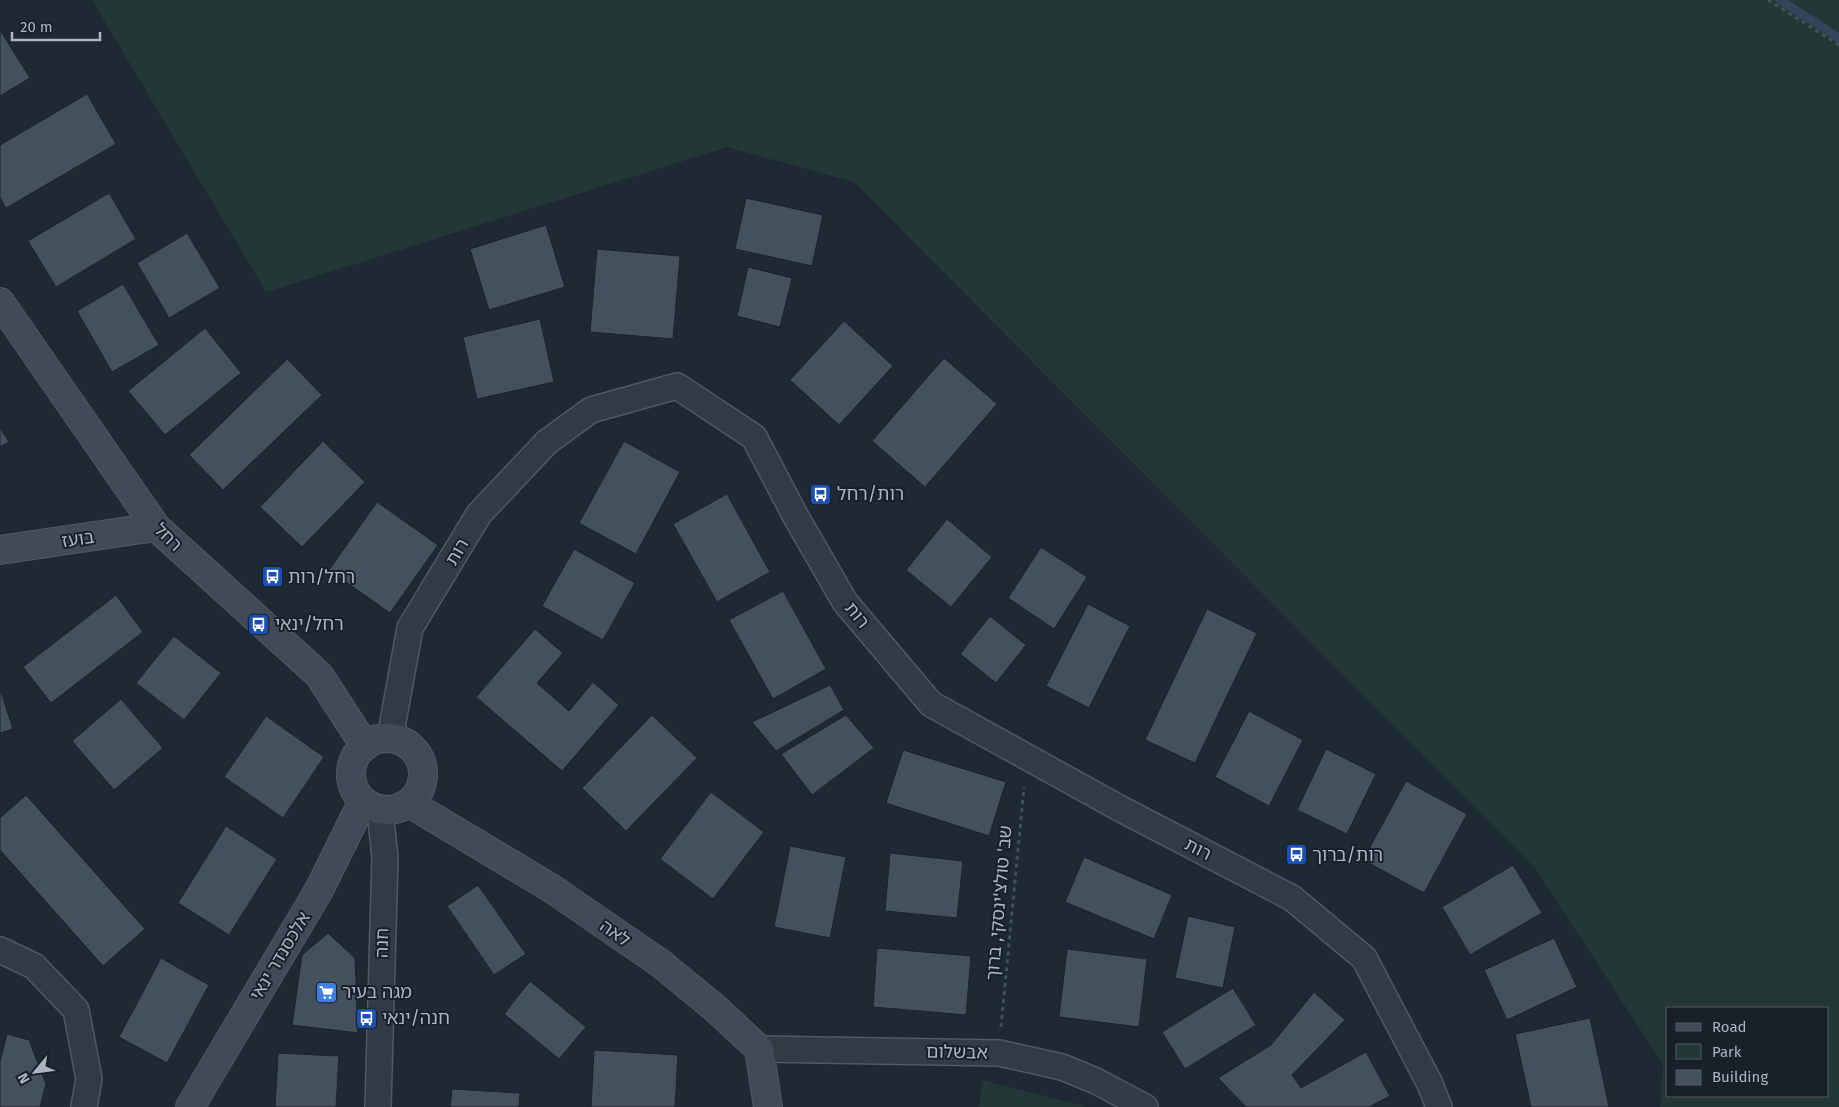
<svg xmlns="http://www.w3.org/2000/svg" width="1839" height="1107" font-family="'Fira Sans','Noto Sans Hebrew',sans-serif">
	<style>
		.green { fill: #243737; fill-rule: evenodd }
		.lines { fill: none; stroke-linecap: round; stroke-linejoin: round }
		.stream { stroke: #33455b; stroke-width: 9 }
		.building { fill: #45505e; stroke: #1a222b }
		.street-casing { stroke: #505863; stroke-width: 28 }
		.secondary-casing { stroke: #505863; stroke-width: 30 }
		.path { stroke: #405355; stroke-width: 3; stroke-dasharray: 4 4; stroke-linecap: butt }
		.street { stroke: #323b45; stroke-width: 25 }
		.secondary { stroke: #404a58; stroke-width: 28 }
		.labels { text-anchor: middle; stroke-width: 4; stroke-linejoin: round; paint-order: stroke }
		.poi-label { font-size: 18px; fill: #acb5c2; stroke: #182029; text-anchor: start }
		.street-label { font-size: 18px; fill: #acb5c2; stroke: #182029 }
	</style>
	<rect width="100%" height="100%" fill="#1f2934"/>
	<g class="green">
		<path d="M92,0H1839V1107H1660L1663,1064L1535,868L854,182L727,147L266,292ZM1828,1008V1096H1668V1008Z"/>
		<polygon points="982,1080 1088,1107 979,1107"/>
	</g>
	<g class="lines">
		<polyline class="stream" points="1780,0 1839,38"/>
	</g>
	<g class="building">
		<polygon points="0,30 30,78 0,96"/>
		<polygon points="87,94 116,144 6,208 0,197 0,145"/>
		<polygon points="109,193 136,239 56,287 28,241"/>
		<polygon points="746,198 823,215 812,266 735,249"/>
		<polygon points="546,225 565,287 489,310 470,249"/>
		<polygon points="187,233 220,288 169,318 137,263"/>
		<polygon points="597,249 680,256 673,339 590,332"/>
		<polygon points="748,267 792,278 780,327 737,316"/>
		<polygon points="123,284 159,345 112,372 77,311"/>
		<polygon points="540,319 554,382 477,399 463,337"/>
		<polygon points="844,321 893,366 839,425 790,380"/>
		<polygon points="205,328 241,373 165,435 128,391"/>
		<polygon points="944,358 997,404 925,487 872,441"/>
		<polygon points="287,359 322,395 223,490 189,455"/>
		<polygon points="0,428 9,442 0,447"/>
		<polygon points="323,441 365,482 302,547 260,507"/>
		<polygon points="624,441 680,472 636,554 579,523"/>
		<polygon points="727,494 770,572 717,602 673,524"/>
		<polygon points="377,502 438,545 390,613 329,570"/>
		<polygon points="947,519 992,557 951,607 906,570"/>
		<polygon points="1041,547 1087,577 1054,629 1008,598"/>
		<polygon points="574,549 635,583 603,640 542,606"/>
		<polygon points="783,591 826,669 773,699 729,620"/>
		<polygon points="116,595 143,632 51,703 23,667"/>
		<polygon points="1088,604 1130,626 1089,708 1046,686"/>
		<polygon points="1207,609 1257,633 1195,763 1145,740"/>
		<polygon points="990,616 1026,645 996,683 960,654"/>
		<polygon points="535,629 563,653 537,683 569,711 593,682 619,705 562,771 476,697"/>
		<polygon points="174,636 221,673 184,720 136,683"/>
		<polygon points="830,685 844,710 776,751 752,722"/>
		<polygon points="0,689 13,729 0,733"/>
		<polygon points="121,699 163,748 114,790 72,741"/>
		<polygon points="1249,711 1303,740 1269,806 1215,777"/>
		<polygon points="652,715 697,758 626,831 582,788"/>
		<polygon points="846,715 874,748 812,795 781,754"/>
		<polygon points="266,716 324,757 283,818 224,777"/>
		<polygon points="1326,749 1376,774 1347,834 1297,810"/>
		<polygon points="903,750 1006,782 989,836 886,803"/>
		<polygon points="1406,781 1467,814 1424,893 1363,860"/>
		<polygon points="711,792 764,832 713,899 660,859"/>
		<polygon points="26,795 145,929 103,966 0,850 0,818"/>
		<polygon points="226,826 277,859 229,935 178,903"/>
		<polygon points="790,846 846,857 830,938 774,927"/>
		<polygon points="890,853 963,861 957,918 885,911"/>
		<polygon points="1084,857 1172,895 1154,939 1065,902"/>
		<polygon points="1513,865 1542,913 1470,955 1442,907"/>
		<polygon points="478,885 526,954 494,975 447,906"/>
		<polygon points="1188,916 1235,927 1223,988 1175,978"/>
		<polygon points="328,933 355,958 358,1033 292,1025 302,955"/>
		<polygon points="1554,938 1577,987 1507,1020 1484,970"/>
		<polygon points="877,948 971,956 966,1015 873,1007"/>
		<polygon points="1067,949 1147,959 1139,1027 1059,1017"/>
		<polygon points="161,958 209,985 167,1063 119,1037"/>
		<polygon points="530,981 586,1027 559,1059 504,1014"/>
		<polygon points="1233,988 1256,1025 1185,1069 1162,1032"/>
		<polygon points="1314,992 1345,1020 1292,1075 1301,1088 1366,1052 1390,1096 1369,1107 1246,1107 1218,1078 1271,1045"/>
		<polygon points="1590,1018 1609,1107 1531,1107 1515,1034"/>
		<polygon points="7,1034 29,1040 46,1084 40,1107 0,1107 0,1061"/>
		<polygon points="594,1050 678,1055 675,1107 591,1107"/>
		<polygon points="278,1053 339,1056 336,1107 275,1107"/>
		<polygon points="452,1089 520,1093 519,1107 450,1107"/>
	</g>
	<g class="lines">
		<defs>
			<g id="street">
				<polyline points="390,738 410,628 479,514 547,442 591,410 677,386 754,437 796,517 845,602 931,704 1121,809 1292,898 1364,958 1430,1084 1439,1107"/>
				<polyline points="0,950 34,966 76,1010 89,1079 84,1107"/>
				<polyline points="759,1049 999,1053 1062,1067 1096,1081 1145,1107"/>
				<polyline points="378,1107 385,858 380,810"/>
			</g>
			<g id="secondary">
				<polyline points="0,302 156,527 319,675 365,746"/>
				<polyline points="0,550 156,527"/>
				<circle cx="387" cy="774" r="36"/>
				<polyline points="409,803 551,888 660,963 715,1008 759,1049 768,1107"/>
				<polyline points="190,1107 319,890 363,801"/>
			</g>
		</defs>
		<use href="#street" class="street-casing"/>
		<use href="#secondary" class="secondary-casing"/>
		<g class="path">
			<polyline points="1768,0 1839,45"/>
			<polyline points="1001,1027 1024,787"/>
		</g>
		<use href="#street" class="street"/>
		<use href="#secondary" class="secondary"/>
	</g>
	<defs>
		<symbol id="bus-square" viewBox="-11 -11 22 22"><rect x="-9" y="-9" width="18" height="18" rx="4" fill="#1a4fb4" stroke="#182029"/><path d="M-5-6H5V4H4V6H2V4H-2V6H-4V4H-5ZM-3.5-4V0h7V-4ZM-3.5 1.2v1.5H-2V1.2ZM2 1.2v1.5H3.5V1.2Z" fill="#fff"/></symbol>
		<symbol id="supermarket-square" viewBox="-11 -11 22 22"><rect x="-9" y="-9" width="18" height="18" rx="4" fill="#3f7fe0" stroke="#182029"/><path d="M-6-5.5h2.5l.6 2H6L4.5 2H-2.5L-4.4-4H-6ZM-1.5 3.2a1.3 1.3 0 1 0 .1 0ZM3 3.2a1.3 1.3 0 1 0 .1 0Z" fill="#fff"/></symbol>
	</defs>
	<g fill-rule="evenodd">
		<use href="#bus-square" x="808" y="482" width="25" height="25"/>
		<use href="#bus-square" x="260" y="564" width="25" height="25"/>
		<use href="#bus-square" x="246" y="612" width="25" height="25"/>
		<use href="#bus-square" x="1284" y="842" width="25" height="25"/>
		<use href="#supermarket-square" x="314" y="980" width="25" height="25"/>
		<use href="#bus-square" x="354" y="1006" width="25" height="25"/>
	</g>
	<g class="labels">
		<g class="poi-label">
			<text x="837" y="500">רות/רחל</text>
			<text x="288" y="583">רחל/רות</text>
			<text x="275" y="630">רחל/ינאי</text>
			<text x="1312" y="861">רות/ברוך</text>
			<text x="342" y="998">מגה בעיר</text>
			<text x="382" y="1024">חנה/ינאי</text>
		</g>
		<g class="street-label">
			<text transform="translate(168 537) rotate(45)" y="6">רחל</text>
			<text transform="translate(78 539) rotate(-8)" y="6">בועז</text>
			<text transform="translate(457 552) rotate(-59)" y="6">רות</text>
			<text transform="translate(857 615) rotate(51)" y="6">רות</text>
			<text transform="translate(1198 849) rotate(27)" y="6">רות</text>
			<text transform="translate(999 903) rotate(-85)" y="6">שב' טולצ'ינסקי, ברוך</text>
			<text transform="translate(615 933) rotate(35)" y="6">לאה</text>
			<text transform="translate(382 943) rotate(-88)" y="6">חנה</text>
			<text transform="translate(280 956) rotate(-59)" y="6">אלכסנדר ינאי</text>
			<text transform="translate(957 1052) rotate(1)" y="6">אבשלום</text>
		</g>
	</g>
	<rect x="1666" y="1007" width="162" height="90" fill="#182029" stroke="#535c66"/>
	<rect x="1676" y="1023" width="25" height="8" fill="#404a58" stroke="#535c66"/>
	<text x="1712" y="1032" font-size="15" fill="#acb5c2">Road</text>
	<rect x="1676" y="1044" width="25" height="15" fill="#243737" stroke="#535c66"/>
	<text x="1712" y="1057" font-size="15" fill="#acb5c2">Park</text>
	<rect x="1676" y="1070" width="25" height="15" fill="#45505e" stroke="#535c66"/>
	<text x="1712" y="1082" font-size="15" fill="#acb5c2">Building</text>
	<g transform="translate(35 1072) rotate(241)" stroke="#182029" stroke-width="4" paint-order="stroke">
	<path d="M0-4L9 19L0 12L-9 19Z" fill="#acb5c2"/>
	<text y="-8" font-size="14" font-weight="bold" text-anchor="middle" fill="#acb5c2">N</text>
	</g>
	<path d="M12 32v8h88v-8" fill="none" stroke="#acb5c2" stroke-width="2.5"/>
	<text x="20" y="32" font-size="15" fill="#acb5c2" stroke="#182029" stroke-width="4" paint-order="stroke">20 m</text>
</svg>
